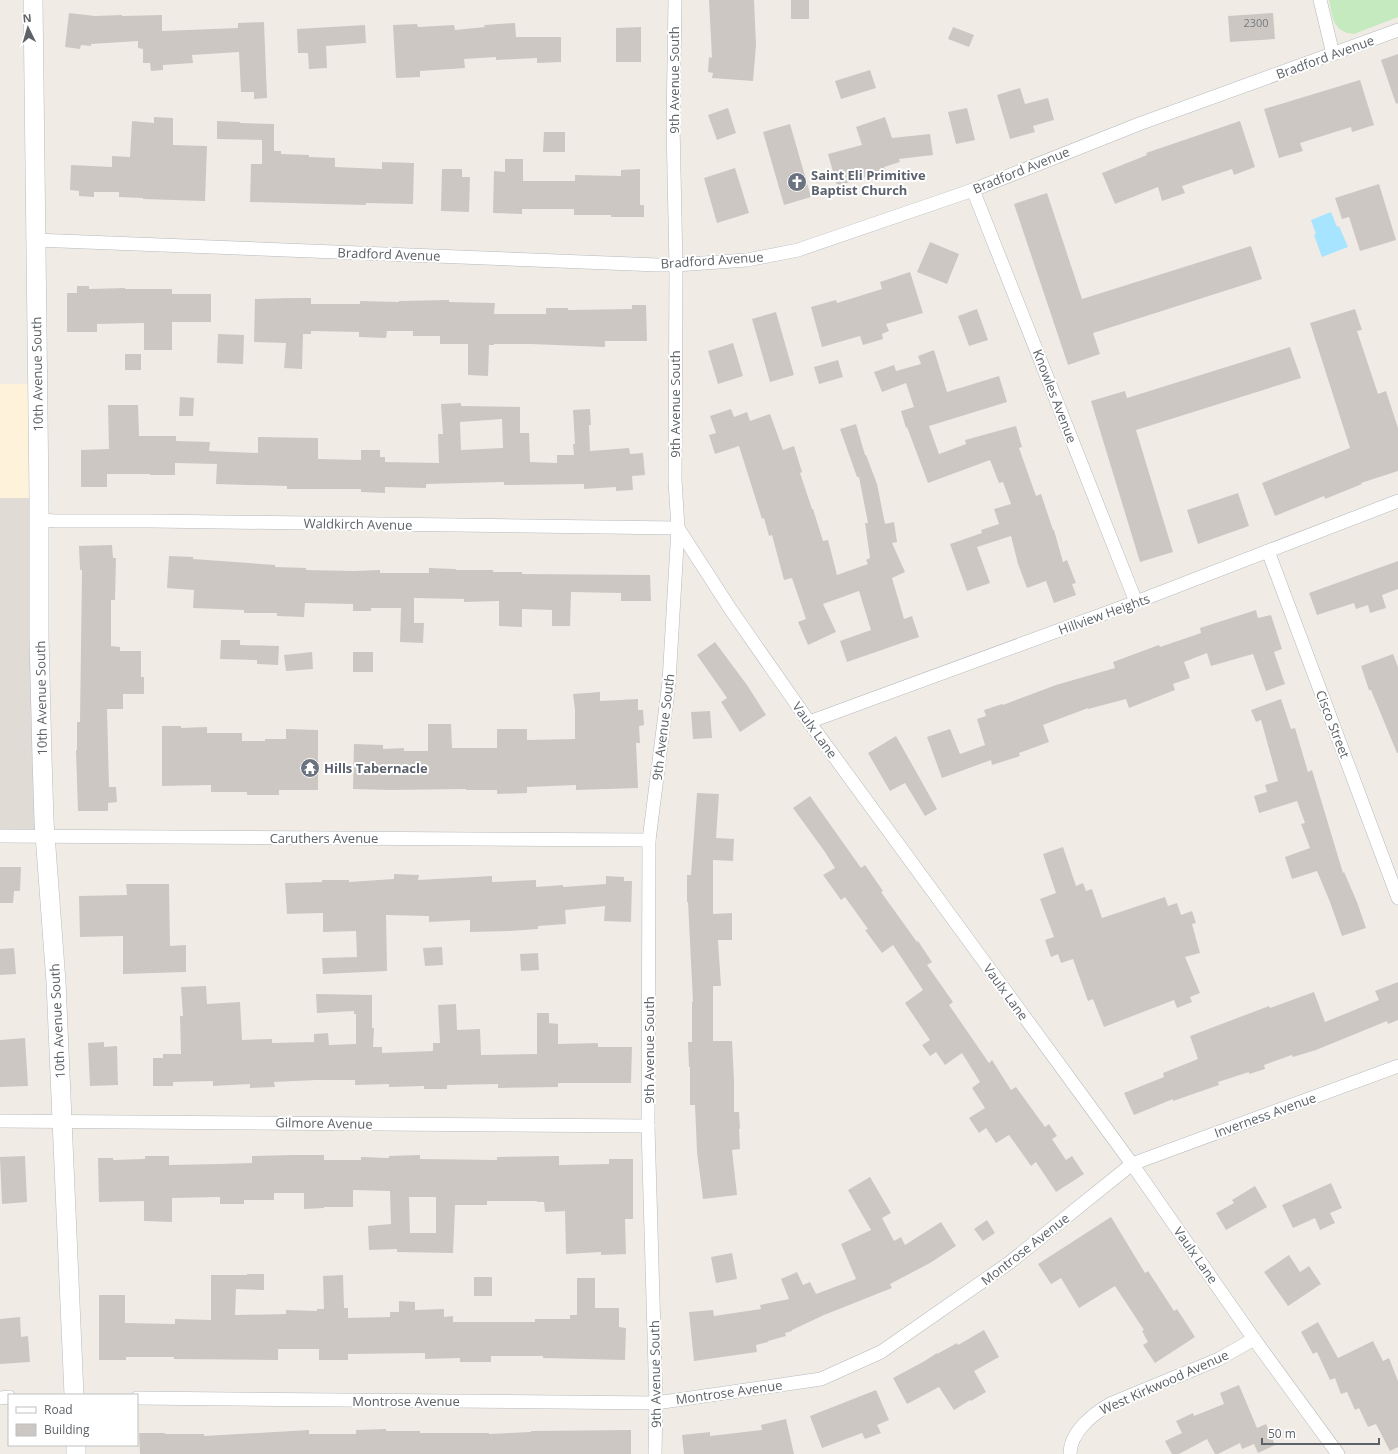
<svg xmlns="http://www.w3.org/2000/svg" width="1398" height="1454" font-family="'Open Sans',sans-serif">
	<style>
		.commercial { fill: #fff2db }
		.education { fill: #e0dbd4 }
		.green { fill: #c5eabf }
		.water { fill: #a6e4ff }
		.building { fill: #ccc7c2; fill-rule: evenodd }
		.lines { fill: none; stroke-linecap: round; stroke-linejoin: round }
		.street-casing { stroke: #b5b9bd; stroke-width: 14 }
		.secondary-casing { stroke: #b6bbc0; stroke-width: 20 }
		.street { stroke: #fff; stroke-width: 13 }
		.secondary { stroke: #fff; stroke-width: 19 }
		.labels { text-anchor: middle; stroke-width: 4; stroke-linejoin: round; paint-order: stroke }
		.number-label { font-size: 11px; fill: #787b7e }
		.street-label { font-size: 13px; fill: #5c6267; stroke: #fff }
		.worship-label { font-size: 13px; font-weight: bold; fill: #5b616d; stroke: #fff; text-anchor: start }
	</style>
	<rect width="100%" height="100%" fill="#f0ece5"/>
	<polygon class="commercial" points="0,384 38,384 39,498 0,498"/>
	<polygon class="education" points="0,498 39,498 46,836 0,836"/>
	<path class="green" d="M1329,0H1398V17L1354,34C1332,32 1333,17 1329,0Z"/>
	<polygon class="water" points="1331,212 1337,227 1339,226 1348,247 1322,257 1314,235 1316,234 1311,220"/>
	<g class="building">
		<polygon points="709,0 754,0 756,45 753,81 712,78 713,73 708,72 709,57 712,58"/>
		<rect x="791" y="0" width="18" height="19"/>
		<polygon points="69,13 95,16 122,15 122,16 162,15 162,31 238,28 238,23 264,22 267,98 254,99 254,92 241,92 239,52 192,55 193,63 163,65 163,70 151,71 150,63 143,63 143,49 138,48 138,41 91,44 91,46 81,45 80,49 65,47"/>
		<polygon points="1273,13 1275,39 1230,42 1228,16"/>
		<polygon points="515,23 516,37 561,37 561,62 537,63 537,58 496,60 496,57 464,59 465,68 420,71 420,77 396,78 393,25 417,24 418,27 454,25 455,30 485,27 484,25"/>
		<polygon points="365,25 366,43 326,46 327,68 309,69 308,53 298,53 297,29"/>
		<polygon points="641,27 641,62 616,62 616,28"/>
		<polygon points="953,27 974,35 969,47 948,39"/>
		<polygon points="1398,54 1398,103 1396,104 1381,60"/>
		<polygon points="870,70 876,88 841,99 835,81"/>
		<polygon points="1360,80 1374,125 1352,132 1351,127 1300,143 1303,151 1279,158 1264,109"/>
		<polygon points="1020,88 1025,104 1048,98 1054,120 1033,126 1035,132 1010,139 997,95"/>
		<polygon points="728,108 736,133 717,140 708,115"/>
		<polygon points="967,108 975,140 956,144 948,112"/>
		<polygon points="154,117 173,118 173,145 207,146 205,201 143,199 143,198 119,197 119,192 94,192 94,197 79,196 79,191 70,190 71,165 112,167 112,156 130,157 132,121 154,123"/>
		<polygon points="885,117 892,138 930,134 933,155 899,159 900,162 884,167 886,171 837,186 828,154 862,145 856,127"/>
		<polygon points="217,121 240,122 240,123 274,124 274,151 281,151 281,154 309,155 309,157 335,158 335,167 382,169 382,162 414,163 413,204 366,203 366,205 250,202 251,164 262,164 262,140 217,139"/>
		<polygon points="1240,121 1255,167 1234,175 1232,169 1182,186 1185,193 1162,201 1158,187 1115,204 1102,173 1147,155 1146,153"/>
		<polygon points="790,124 811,197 784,205 763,132"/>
		<polygon points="544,132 565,132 565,152 543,152"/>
		<polygon points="505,159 523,159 523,181 575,181 575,175 621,176 621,170 640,169 640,205 644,205 644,217 611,217 611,215 574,215 574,209 522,209 522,214 493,213 494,171 505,172"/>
		<polygon points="735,168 749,213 717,223 704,178"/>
		<polygon points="442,169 462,169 462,177 470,177 469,212 441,211"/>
		<polygon points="1379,184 1396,240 1360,251 1349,217 1342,219 1335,198"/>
		<polygon points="1047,193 1082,299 1251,246 1262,279 1093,333 1100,354 1068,365 1014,204"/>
		<polygon points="930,242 959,254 947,284 917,272"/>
		<polygon points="910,272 923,313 886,324 889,331 882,334 883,339 863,345 860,336 822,347 811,307 836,300 837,303 882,289 880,282"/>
		<polygon points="77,286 89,286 89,289 125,288 125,289 172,289 172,294 211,294 211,322 172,322 172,350 144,350 144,323 97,324 97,332 67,332 67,293 77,293"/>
		<polygon points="290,298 311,298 311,304 360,304 360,301 399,302 399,301 449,300 449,302 495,303 494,314 546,314 546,308 568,308 568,310 632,309 632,305 646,305 647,341 605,341 605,347 531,344 494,344 494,345 489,345 488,376 468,375 468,344 440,344 440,336 413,336 413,331 387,331 386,338 359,337 359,332 311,331 311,334 303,334 302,369 284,368 286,343 254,342 255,299"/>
		<polygon points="977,309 988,340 969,346 958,316"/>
		<polygon points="1355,309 1362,330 1357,331 1378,394 1386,391 1398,428 1398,471 1361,483 1362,484 1325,499 1324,496 1275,516 1262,483 1350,448 1310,323"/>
		<polygon points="776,312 794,375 770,382 752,319"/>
		<polygon points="218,334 244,335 243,364 217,363"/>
		<polygon points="733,343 743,376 718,384 708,351"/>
		<polygon points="1290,347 1301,378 1136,430 1173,552 1140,562 1091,401 1125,391 1127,398"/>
		<polygon points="934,350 947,392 999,376 1007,402 929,426 939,454 966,444 965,440 1016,426 1022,447 1019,448 1036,496 1041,494 1053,530 1054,530 1063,562 1067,560 1076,583 1072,584 1076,595 1054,603 1046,581 1027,588 1018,564 1011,536 977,547 990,583 967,591 950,544 982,533 981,530 999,524 994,509 1011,504 1003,482 999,483 990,460 928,483 907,427 906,428 901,411 914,407 906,383 882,392 874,372 894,365 896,371 921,364 918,356"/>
		<rect x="125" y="354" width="16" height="16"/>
		<polygon points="838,360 843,377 819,384 814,367"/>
		<polygon points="180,397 194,398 193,416 179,416"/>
		<path d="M461,403V406L520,407V433H529L530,462L557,463V455H574L573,444H575L573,410L590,409L591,425H589L590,451L629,448L630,454L643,453L645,475L632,476L633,490L616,491V487L584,489V484L504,485V482L426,484V488L385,487V493L361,492V489H287V486L216,484L217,464L175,463V475H150V474H107V487H81V450L109,449L108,405H138L139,436H176V441L210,442L209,451L258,453V437L318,438V459L361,460V450H380V457H385V462L439,463L438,434H443L441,404ZM502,419L503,448L461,450L460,422Z"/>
		<polygon points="731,409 734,417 747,412 750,421 770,414 783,450 794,446 802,472 800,473 812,509 813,509 823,541 828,540 837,575 868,564 866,560 870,558 865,523 868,523 859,477 857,477 840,429 856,424 865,455 866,455 877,484 885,524 894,522 897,542 892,543 905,572 892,578 904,619 912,616 919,637 847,662 840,641 871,630 859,591 823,604 836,632 808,645 798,622 806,619 792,578 784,580 772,535 769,536 764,518 762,519 739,446 715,454 709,435 716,433 710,416"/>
		<polygon points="1238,493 1249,526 1198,544 1187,510"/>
		<polygon points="112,545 113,558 116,558 115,600 111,600 111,646 120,647 120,651 141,651 141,677 144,677 144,694 123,694 123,709 107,709 109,787 116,787 117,802 108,803 108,811 78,811 76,750 77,750 77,722 80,722 82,570 80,570 79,546"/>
		<polygon points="169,556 193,557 193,559 275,565 275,567 306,568 306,570 354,571 380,570 380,573 429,573 429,568 456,569 456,570 493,570 493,572 522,572 522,574 650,575 651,601 621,601 621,593 571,592 570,626 552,626 552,610 522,609 522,627 499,626 499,601 464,602 464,599 414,598 414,623 424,623 423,643 400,642 401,608 371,608 371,611 353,611 353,604 305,603 304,617 277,616 277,613 244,613 244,610 193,608 194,590 167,588"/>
		<polygon points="1398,561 1398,589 1382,595 1386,608 1370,613 1368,605 1356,609 1354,603 1317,615 1309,593"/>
		<polygon points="1256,610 1258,618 1271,615 1282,649 1274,652 1285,684 1266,691 1253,654 1211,666 1207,653 1184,662 1190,678 1173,684 1175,690 1129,708 1126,699 1088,709 1088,708 1043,725 1049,742 1019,753 1020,756 992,765 991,760 942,778 927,737 950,729 960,754 985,745 977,719 986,716 984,710 1002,704 1003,705 1056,685 1115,668 1113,662 1159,645 1160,647 1201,633 1200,628"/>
		<polygon points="221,640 240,640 240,645 279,646 278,665 257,664 257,660 220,659"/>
		<polygon points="715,642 747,685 766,715 740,732 721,702 727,698 697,655"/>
		<polygon points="312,652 313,669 286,671 284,655"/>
		<rect x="353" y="652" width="20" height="20"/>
		<polygon points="1393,654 1398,667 1398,753 1397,753 1371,690 1369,690 1361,666"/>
		<polygon points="600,692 600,701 638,699 638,710 643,710 644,725 639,726 640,743 636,743 638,788 576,790 576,785 527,787 527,793 497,794 497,790 466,790 466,789 390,790 353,789 354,744 383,745 383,749 404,748 404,751 428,751 428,724 451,724 452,748 497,748 497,729 527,729 527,740 575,739 575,710 573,694"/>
		<polygon points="1281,699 1291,729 1295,728 1308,772 1312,770 1343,873 1344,872 1357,902 1366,928 1342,936 1330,902 1317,871 1292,879 1285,857 1310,848 1301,824 1305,823 1297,801 1259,813 1254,796 1267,792 1265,785 1278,781 1261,720 1256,722 1251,710"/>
		<polygon points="710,711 712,738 693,739 691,712"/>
		<polygon points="162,726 181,726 181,728 207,727 207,733 242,733 242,741 265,741 265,739 286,739 286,729 318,730 318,790 279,790 279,795 247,795 247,792 211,792 211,785 162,786"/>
		<polygon points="896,736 937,809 925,816 905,783 890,791 868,753"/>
		<polygon points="697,793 719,794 716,838 734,839 733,861 713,860 713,914 732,913 732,940 718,940 721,986 713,986 713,1041 732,1041 734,1080 734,1112 739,1112 740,1129 739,1129 740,1149 732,1150 737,1195 703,1199 697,1152 695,1105 690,1105 690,1067 689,1067 688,1042 692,1042 692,1002 693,1002 688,902 687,902 687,875 691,875"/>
		<polygon points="810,796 861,868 865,865 883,891 881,892 917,942 918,941 932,962 927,965 953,1002 949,1005 989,1063 992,1060 1011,1090 1016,1087 1045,1127 1049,1124 1057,1136 1052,1139 1066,1160 1072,1156 1084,1174 1056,1192 1036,1162 1031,1166 1009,1135 996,1143 986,1128 979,1133 969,1118 985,1108 972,1088 980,1082 962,1053 945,1065 936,1052 930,1056 922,1045 930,1040 905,1003 923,990 893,945 882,953 865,930 868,929 845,897 841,900 823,875 835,868 825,852 793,808"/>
		<polygon points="1063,847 1076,886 1083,883 1086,891 1092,889 1102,918 1165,897 1168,906 1177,903 1181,915 1192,911 1196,923 1192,924 1200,953 1185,957 1200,993 1190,997 1192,1002 1177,1008 1174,1000 1104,1027 1093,999 1088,1001 1073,959 1061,963 1058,954 1051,957 1045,940 1054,937 1040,899 1056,893 1043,854"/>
		<polygon points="0,867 21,867 20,891 14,891 13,903 0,903"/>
		<polygon points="394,874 419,875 418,880 492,876 492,882 536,880 536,887 563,885 563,887 606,884 606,876 624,877 624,881 632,881 631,922 604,921 605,906 565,910 566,924 538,926 538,929 509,931 470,932 470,920 429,922 429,916 386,915 387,971 323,974 322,958 357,957 356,931 323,932 323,913 287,914 285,883 322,882 322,880 349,880 349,882 394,879"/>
		<polygon points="126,884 169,884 170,946 186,945 186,972 123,974 123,936 80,937 79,896 127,895"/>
		<polygon points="442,947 443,965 425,966 423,948"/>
		<polygon points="14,948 16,974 0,975 0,949"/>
		<polygon points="538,953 539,970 521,971 520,954"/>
		<polygon points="1398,982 1398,1020 1388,1024 1387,1021 1316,1050 1293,1057 1292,1055 1264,1065 1265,1069 1249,1074 1249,1072 1218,1082 1219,1085 1173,1101 1173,1099 1134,1115 1124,1093 1164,1077 1163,1073 1198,1059 1190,1036 1269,1006 1270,1008 1314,992 1325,1022 1379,1000 1375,991"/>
		<polygon points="206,986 207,1004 240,1002 242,1040 272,1039 272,1043 314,1042 314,1034 328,1033 329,1045 356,1044 356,1014 354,1014 354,1011 317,1013 316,994 372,995 372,1028 374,1028 373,1047 382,1047 382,1053 433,1051 433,1043 440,1043 438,1005 456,1004 457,1030 480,1029 481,1055 537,1054 537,1013 549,1013 549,1023 558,1024 558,1044 598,1043 598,1047 632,1047 631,1083 558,1083 558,1087 498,1088 498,1084 447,1085 447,1089 424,1089 424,1086 389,1087 389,1084 355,1085 355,1080 316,1080 274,1082 275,1087 250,1088 250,1084 213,1086 213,1081 173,1082 173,1086 153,1086 153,1058 163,1058 163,1054 181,1054 180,1016 183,1016 181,987"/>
		<polygon points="25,1038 28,1086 0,1087 0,1040"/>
		<polygon points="104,1042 104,1047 117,1046 118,1085 90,1086 88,1043"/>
		<path d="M292,1155H324V1160H361V1157L389,1158V1156L420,1155V1159L497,1160V1157L559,1156V1165L609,1164V1159H633V1219H625L626,1254L601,1255V1252L566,1254L565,1211L545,1212L544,1202H537V1201H487V1205H455L453,1253L397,1252V1249L369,1250L368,1226L391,1224L390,1191L353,1190V1207H324V1208L304,1209V1193H274V1200H244V1204H220V1197L172,1198V1222L144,1221V1201L99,1202L98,1158H113V1160L145,1159V1156H169V1165L220,1164L252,1163V1156ZM409,1197H436V1233H410Z"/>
		<polygon points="25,1156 27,1202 2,1204 0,1157"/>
		<polygon points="870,1177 891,1213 882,1218 894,1241 901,1237 905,1245 941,1222 956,1246 930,1263 890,1284 892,1288 824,1315 792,1330 792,1331 785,1333 786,1336 768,1341 768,1342 756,1345 757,1352 694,1361 689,1312 713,1310 714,1316 761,1309 760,1305 789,1299 781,1279 797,1272 803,1285 810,1282 816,1294 856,1279 841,1244 871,1230 848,1190"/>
		<polygon points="1331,1183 1342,1208 1330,1213 1335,1223 1320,1230 1315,1218 1293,1228 1282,1205"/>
		<polygon points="1255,1186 1267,1207 1226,1230 1216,1213 1234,1203 1232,1200"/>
		<polygon points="1111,1217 1145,1273 1148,1271 1174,1311 1177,1309 1195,1337 1155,1363 1143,1345 1148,1342 1142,1331 1144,1330 1115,1286 1079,1308 1061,1278 1051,1284 1038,1264"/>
		<polygon points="987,1220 995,1233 983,1241 974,1229"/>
		<polygon points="732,1253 737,1279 716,1283 711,1257"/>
		<polygon points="1289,1255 1300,1272 1309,1266 1321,1284 1288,1306 1264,1272"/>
		<polygon points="247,1274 264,1274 264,1290 236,1289 235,1315 286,1314 286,1310 317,1311 317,1309 324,1309 323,1276 343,1275 344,1308 348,1308 348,1318 390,1317 390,1312 399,1312 399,1301 415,1302 415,1310 444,1309 444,1317 453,1316 453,1322 535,1322 535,1319 570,1319 570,1315 577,1315 577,1278 595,1278 595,1308 619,1308 619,1327 626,1328 625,1360 543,1358 543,1356 491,1356 491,1362 460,1362 460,1358 425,1359 425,1353 348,1354 348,1360 319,1360 319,1349 278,1349 278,1360 174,1359 174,1357 126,1357 126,1360 99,1360 99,1295 125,1295 125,1323 175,1324 175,1319 211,1320 211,1275 247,1275"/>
		<rect x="474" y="1277" width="18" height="19"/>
		<polygon points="20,1317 21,1337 28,1336 30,1362 0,1364 0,1319"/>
		<polygon points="1318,1322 1338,1358 1373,1341 1383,1361 1389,1358 1398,1381 1398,1447 1390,1451 1376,1424 1368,1427 1359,1408 1355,1410 1347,1392 1341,1394 1335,1378 1330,1380 1317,1352 1313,1354 1301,1332"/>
		<polygon points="984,1330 999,1357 974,1371 986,1392 971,1401 970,1400 954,1410 939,1387 907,1404 893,1378 923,1362 937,1353 937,1354 957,1343 958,1345"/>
		<polygon points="1239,1385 1257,1428 1266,1424 1275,1445 1258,1453 1254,1444 1242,1449 1240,1443 1218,1454 1215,1454 1207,1439 1179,1454 1172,1454 1165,1441 1182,1433 1176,1421 1193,1413 1194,1416 1224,1404 1220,1393"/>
		<polygon points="876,1390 889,1420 877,1425 881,1433 865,1439 862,1433 822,1448 810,1416"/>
		<polygon points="786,1419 794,1454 684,1454 682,1435 710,1432 710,1436 762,1430 761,1425"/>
		<polygon points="386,1429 386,1431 420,1431 420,1433 489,1433 489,1434 531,1432 531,1431 631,1430 631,1454 140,1454 139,1433 165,1433 165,1434 204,1434 204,1436 309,1430 309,1434 356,1434 356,1430"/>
	</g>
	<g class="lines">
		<defs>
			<g id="street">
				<polyline points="1320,0 1333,54"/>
				<polyline points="973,190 1136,602"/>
				<polyline points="35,240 658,265 676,265 747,260 798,250 973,190 1139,124 1398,30"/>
				<polyline points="39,520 56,521 152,521 678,528 731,610 809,722 1132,1164 1254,1339 1338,1454"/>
				<polyline points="1268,551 1398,898"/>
				<polyline points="809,722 1136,602 1398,501"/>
				<polyline points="0,836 649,840"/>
				<polyline points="0,1121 648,1126"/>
				<polyline points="0,1398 9,1397"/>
				<polyline points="137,1398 656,1403 821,1379 881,1352 1009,1263 1132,1164 1398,1066"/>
				<polyline points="655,1454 656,1403 648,1126 649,840 669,682 678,528 675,480 676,265 673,125 675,0"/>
				<path d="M1070,1454C1070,1432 1093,1414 1110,1404L1219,1359L1254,1339"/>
			</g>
			<g id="secondary">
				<polyline points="33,0 39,498 39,637 42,757 44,821 56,982 74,1395"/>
				<polyline points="76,1445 76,1454"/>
			</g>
		</defs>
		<use href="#street" class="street-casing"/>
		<use href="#secondary" class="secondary-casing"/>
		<use href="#street" class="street"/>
		<use href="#secondary" class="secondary"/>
	</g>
	<defs>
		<symbol id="church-disc" viewBox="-11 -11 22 22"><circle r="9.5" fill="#6b7280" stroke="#fff"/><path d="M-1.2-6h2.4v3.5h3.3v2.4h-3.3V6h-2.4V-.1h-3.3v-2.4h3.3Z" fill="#fff"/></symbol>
		<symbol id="temple-disc" viewBox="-11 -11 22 22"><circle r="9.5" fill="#6b7280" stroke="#fff"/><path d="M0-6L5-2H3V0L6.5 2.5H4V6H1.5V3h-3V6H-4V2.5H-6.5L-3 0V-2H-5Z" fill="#fff"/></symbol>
	</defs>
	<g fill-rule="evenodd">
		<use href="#church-disc" x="786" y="171" width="22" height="22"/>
		<use href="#temple-disc" x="299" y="757" width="22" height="22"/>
	</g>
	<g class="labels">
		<g class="number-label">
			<text x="1256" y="27">2300</text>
		</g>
		<g class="street-label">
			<text transform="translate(1325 57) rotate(-20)" y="5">Bradford Avenue</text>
			<text transform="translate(674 80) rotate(-90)" y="5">9th Avenue South</text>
			<text transform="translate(1021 170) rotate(-22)" y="5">Bradford Avenue</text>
			<text transform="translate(389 254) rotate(2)" y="5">Bradford Avenue</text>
			<text transform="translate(712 260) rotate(-4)" y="5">Bradford Avenue</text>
			<text transform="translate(37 374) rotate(-91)" y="5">10th Avenue South</text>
			<text transform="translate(1055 396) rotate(69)" y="5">Knowles Avenue</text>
			<text transform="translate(675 404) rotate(-90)" y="5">9th Avenue South</text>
			<text transform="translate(358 524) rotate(1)" y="5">Waldkirch Avenue</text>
			<text transform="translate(1104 614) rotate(-20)" y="5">Hillview Heights</text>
			<text transform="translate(41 698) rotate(-91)" y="5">10th Avenue South</text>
			<text transform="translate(1333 724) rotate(69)" y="5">Cisco Street</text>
			<text transform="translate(663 727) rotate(-83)" y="5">9th Avenue South</text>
			<text transform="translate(815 730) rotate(54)" y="5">Vaulx Lane</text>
			<text x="324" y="843">Caruthers Avenue</text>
			<text transform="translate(1006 992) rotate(54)" y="5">Vaulx Lane</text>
			<text transform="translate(57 1021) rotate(-93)" y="5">10th Avenue South</text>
			<text transform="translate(649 1050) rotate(-90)" y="5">9th Avenue South</text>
			<text transform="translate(1265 1115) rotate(-20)" y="5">Inverness Avenue</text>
			<text transform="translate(324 1123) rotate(1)" y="5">Gilmore Avenue</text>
			<text transform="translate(1025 1249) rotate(-38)" y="5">Montrose Avenue</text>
			<text transform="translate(1196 1255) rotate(55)" y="5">Vaulx Lane</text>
			<text transform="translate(655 1374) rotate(-91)" y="5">9th Avenue South</text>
			<text transform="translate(1164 1382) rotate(-24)" y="5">West Kirkwood Avenue</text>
			<text transform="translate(729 1392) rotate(-8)" y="5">Montrose Avenue</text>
			<text x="406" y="1406">Montrose Avenue</text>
		</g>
		<g class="worship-label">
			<text x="811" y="180">Saint Eli Primitive<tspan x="811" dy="15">Baptist Church</tspan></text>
			<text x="324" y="773">Hills Tabernacle</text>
		</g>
	</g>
	<rect x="8" y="1394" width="130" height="52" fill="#ffffff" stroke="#bec0c2"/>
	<rect x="16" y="1407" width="20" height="6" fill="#ffffff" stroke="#bec0c2"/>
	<text x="44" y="1414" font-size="12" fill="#5c6267">Road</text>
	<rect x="16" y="1424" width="20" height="12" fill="#ccc7c2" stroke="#bec0c2"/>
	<text x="44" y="1434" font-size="12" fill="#5c6267">Building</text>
	<g transform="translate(28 28) rotate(355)" stroke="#ffffff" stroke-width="3" paint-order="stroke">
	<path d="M0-3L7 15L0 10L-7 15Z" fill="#5c6267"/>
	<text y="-6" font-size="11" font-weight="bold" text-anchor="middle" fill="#5c6267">N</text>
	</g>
	<path d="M1262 1438v6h117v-6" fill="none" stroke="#5c6267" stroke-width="2"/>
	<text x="1268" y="1438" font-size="12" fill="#5c6267" stroke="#ffffff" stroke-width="3" paint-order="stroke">50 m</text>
</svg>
